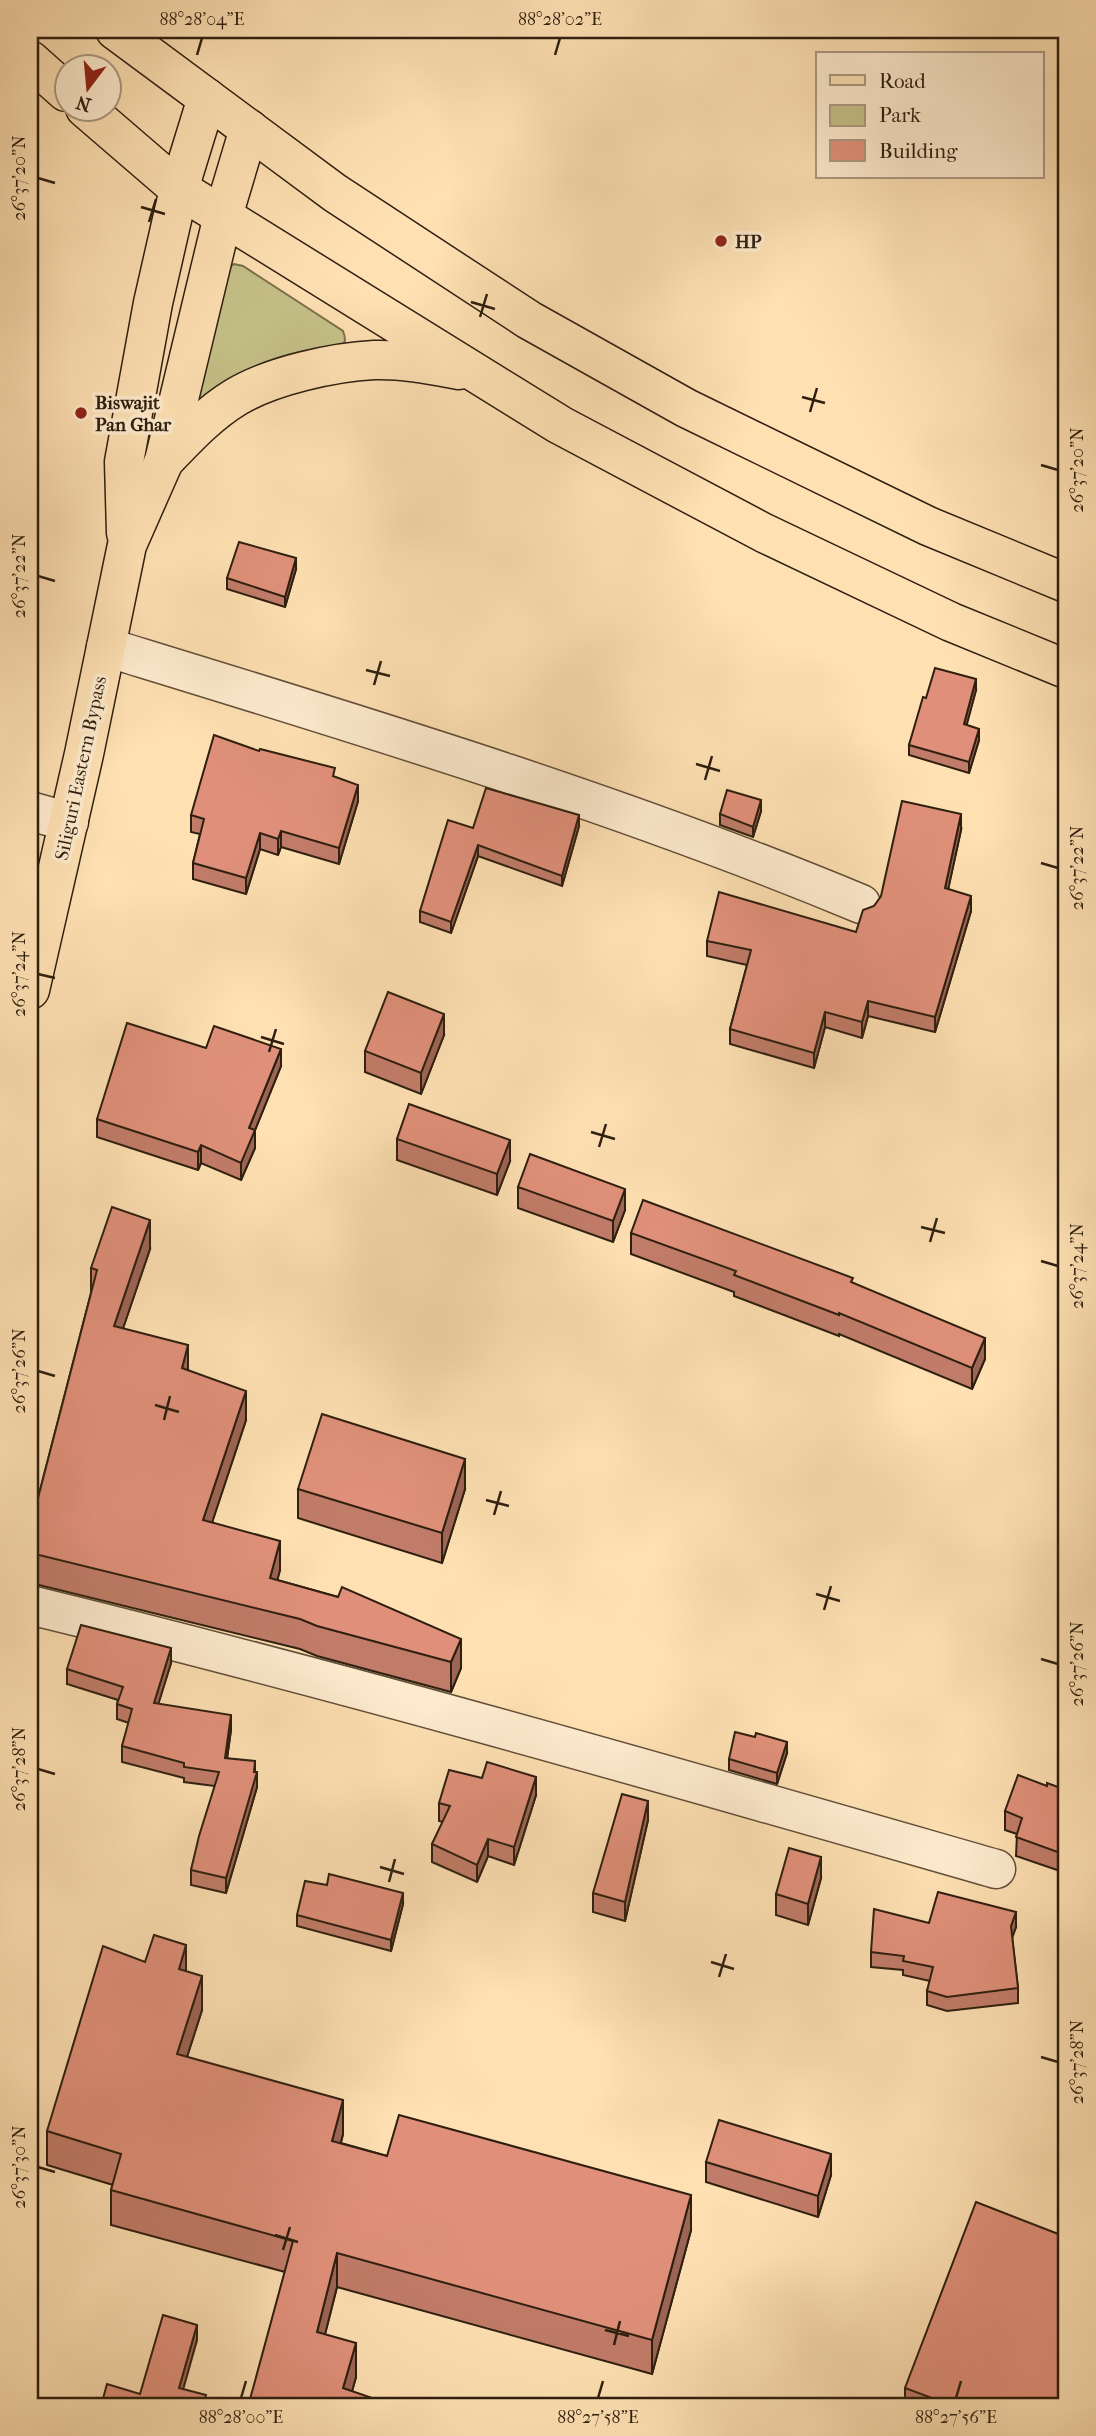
<svg xmlns="http://www.w3.org/2000/svg" width="1096" height="2436" font-family="'IM FELL French Canon',serif">
	<style>
		.green { fill: #c5c189; stroke: #7a704c; stroke-width: 2 }
		.lines { fill: none; stroke-linecap: round; stroke-linejoin: round }
		.minor-casing { stroke: #624f38; stroke-width: 41 }
		.primary-casing { stroke: #2e1f0f; stroke-width: 41 }
		.trunk-casing { stroke: #2e1f0f; stroke-width: 41 }
		.minor { stroke: #feebce; stroke-width: 38 }
		.primary { stroke: #fee0b3; stroke-width: 38 }
		.trunk { stroke: #fee0b3; stroke-width: 38 }
		.wall { fill: #c17c69; stroke: #2e1f0f; stroke-width: 2 }
		.shaded-wall { fill: #9d6555; stroke: #2e1f0f; stroke-width: 2 }
		.building { fill: #e0907a; stroke: #2e1f0f; stroke-width: 2 }
		.ticks { fill: none; stroke: #2e1f0f; stroke-width: 2.5 }
		.poi-dot { fill: #8f2418; stroke: #feebce; stroke-width: 2.5 }
		.labels { text-anchor: middle; stroke-width: 7; stroke-linejoin: round; paint-order: stroke }
		.poi-label { font-size: 19px; font-weight: bold; fill: #2e1f0f; stroke: #feebce; text-anchor: start }
		.street-label { font-size: 19px; fill: #2e1f0f; stroke: #feebce }
		.neatline { fill: none; stroke: #2e1f0f; stroke-width: 2.5 }
		.ticks-label { font-size: 18px; text-anchor: middle; fill: #2e1f0f }
	</style>
	<rect width="100%" height="100%" fill="#fee0b3"/>
	<filter id="stains"><feTurbulence type="fractalNoise" baseFrequency=".00286" numOctaves="4"/><feColorMatrix values="0 0 0 0 .2 0 0 0 0 .09 0 0 0 0 .02 0 0 0 .5 -.17"/></filter>
	<radialGradient id="worn" r=".72"><stop offset=".6" stop-color="#630" stop-opacity="0"/><stop offset="1" stop-color="#630" stop-opacity=".3"/></radialGradient>
	<path class="green" d="M234,264L243,266L343,331C345,336 347,342 342,346C334,352 314,348 304,351C264,359 232,375 201,402L197,400L230,267Z"/>
	<g class="lines">
		<defs>
			<g id="minor">
				<path d="M106,647C360,725 616,802 861,904"/>
				<polyline points="30,811 69,822"/>
				<path d="M30,1605C354,1684 675,1777 996,1869"/>
			</g>
			<g id="primary">
				<polyline points="126,533 124,462 153,303 179,189 207,98"/>
				<polyline points="30,990 84,754 127,545 164,461 223,216 249,129"/>
			</g>
			<g id="trunk">
				<polyline points="115,30 335,193 529,320 686,408 928,526 1066,583"/>
				<polyline points="30,60 66,92"/>
				<polyline points="85,108 179,189 560,425 764,533 951,622 1066,669"/>
				<path d="M164,461C186,438 208,414 236,397C271,376 333,362 374,360C402,359 432,365 459,370"/>
			</g>
		</defs>
		<use href="#minor" class="minor-casing"/>
		<use href="#primary" class="primary-casing"/>
		<use href="#trunk" class="trunk-casing"/>
		<use href="#minor" class="minor"/>
		<use href="#primary" class="primary"/>
		<use href="#trunk" class="trunk"/>
	</g>
	<g class="wall">
		<polygon points="1066,392 1066,432 1060,431 1060,410"/>
		<polygon points="296,569 285,607 227,589 227,578"/>
		<polygon points="976,690 966,725 979,740 969,773 909,755 909,745 926,698"/>
		<polygon points="335,777 358,801 339,864 281,847 278,855 260,849 246,894 193,879 193,863 200,834 191,832 191,815"/>
		<polygon points="761,811 753,837 720,825 720,814"/>
		<polygon points="579,826 562,886 478,856 451,933 420,922 420,911 473,828"/>
		<polygon points="961,830 948,889 971,911 935,1032 868,1016 862,1038 825,1027 814,1068 730,1044 730,1029 747,965 707,956 707,941 856,932 874,906"/>
		<polygon points="444,1035 421,1094 365,1072 365,1051"/>
		<polygon points="206,1048 281,1066 255,1130 255,1148 241,1180 201,1163 198,1170 97,1137 97,1119"/>
		<polygon points="397,1139 510,1161 497,1195 397,1160"/>
		<polygon points="518,1187 625,1210 613,1242 518,1208"/>
		<polygon points="631,1233 853,1283 985,1359 972,1389 839,1334 839,1336 734,1296 734,1292 631,1254"/>
		<polygon points="150,1249 123,1328 188,1370 246,1420 212,1522 280,1570 277,1580 338,1597 461,1668 451,1692 317,1656 300,1649 35,1584 30,1584 30,1529 91,1293 91,1268"/>
		<polygon points="298,1489 465,1489 442,1563 298,1518"/>
		<polygon points="171,1663 158,1704 231,1730 227,1758 255,1772 257,1787 226,1893 191,1885 191,1870 215,1786 184,1782 184,1778 122,1762 122,1746 129,1723 117,1719 117,1704 118,1700 67,1684 67,1669"/>
		<polygon points="787,1753 777,1784 729,1770 729,1759"/>
		<polygon points="1047,1786 1066,1790 1066,1873 1016,1856 1017,1834 1005,1830 1005,1811"/>
		<polygon points="536,1795 514,1865 488,1856 477,1882 432,1862 432,1844 443,1822 439,1821 439,1803"/>
		<polygon points="648,1820 625,1921 593,1912 593,1893"/>
		<polygon points="821,1878 808,1925 776,1915 776,1894"/>
		<polygon points="403,1904 391,1951 297,1926 297,1915"/>
		<polygon points="929,1923 1016,1927 1012,1937 1018,1988 1018,2003 947,2011 927,2005 927,1991 930,1981 903,1975 903,1970 871,1967 871,1952"/>
		<polygon points="145,1962 186,1971 202,2010 187,2057 343,2134 341,2143 387,2156 691,2230 652,2374 337,2287 325,2334 356,2377 352,2391 378,2406 249,2406 285,2272 111,2225 111,2190 113,2185 47,2165 47,2131"/>
		<polygon points="706,2162 831,2175 818,2217 706,2182"/>
		<polygon points="905,2388 1066,2406 905,2406"/>
	</g>
	<g class="shaded-wall">
		<polygon points="296,558 296,569 285,607 285,597"/>
		<polygon points="976,679 976,690 964,735 964,724"/>
		<polygon points="979,729 979,740 969,773 969,762"/>
		<polygon points="358,785 358,801 339,864 339,848"/>
		<polygon points="761,800 761,811 753,837 753,827"/>
		<polygon points="961,814 961,830 945,904 945,888"/>
		<polygon points="579,815 579,826 562,886 562,876"/>
		<polygon points="281,831 281,847 278,855 278,839"/>
		<polygon points="260,833 260,849 246,894 246,878"/>
		<polygon points="478,845 478,856 451,933 451,922"/>
		<polygon points="971,896 971,911 935,1032 935,1017"/>
		<polygon points="868,1001 868,1016 862,1038 862,1022"/>
		<polygon points="825,1012 825,1027 814,1068 814,1053"/>
		<polygon points="444,1014 444,1035 421,1094 421,1073"/>
		<polygon points="281,1049 281,1066 253,1135 255,1130 255,1148 241,1180 241,1163 249,1128"/>
		<polygon points="510,1140 510,1161 497,1195 497,1174"/>
		<polygon points="201,1145 201,1163 198,1170 198,1152"/>
		<polygon points="625,1189 625,1210 613,1242 613,1221"/>
		<polygon points="150,1220 150,1249 114,1355 114,1326"/>
		<polygon points="985,1338 985,1359 972,1389 972,1368"/>
		<polygon points="188,1345 188,1375 182,1368"/>
		<polygon points="246,1391 246,1420 203,1550 203,1520"/>
		<polygon points="465,1459 465,1489 442,1563 442,1533"/>
		<polygon points="280,1541 280,1570 270,1608 270,1578"/>
		<polygon points="461,1639 461,1668 451,1692 451,1662"/>
		<polygon points="171,1648 171,1663 154,1718 154,1703"/>
		<polygon points="231,1715 231,1730 225,1773 225,1758"/>
		<polygon points="787,1742 787,1753 777,1784 777,1773"/>
		<polygon points="255,1761 255,1777 257,1772 257,1787 226,1893 226,1878 254,1772"/>
		<polygon points="536,1777 536,1795 514,1865 514,1847"/>
		<polygon points="648,1801 648,1820 625,1921 625,1902"/>
		<polygon points="488,1839 488,1856 477,1882 477,1865"/>
		<polygon points="821,1857 821,1878 808,1925 808,1904"/>
		<polygon points="403,1893 403,1904 391,1951 391,1940"/>
		<polygon points="1016,1912 1016,1927 1011,1941 1011,1926"/>
		<polygon points="186,1945 186,1980 179,1969"/>
		<polygon points="202,1976 202,2010 177,2088 177,2054"/>
		<polygon points="343,2100 343,2134 332,2175 332,2141"/>
		<polygon points="831,2154 831,2175 818,2217 818,2196"/>
		<polygon points="691,2195 691,2230 652,2374 652,2340"/>
		<polygon points="337,2253 337,2287 317,2366 317,2332"/>
		<polygon points="197,2325 197,2340 179,2404 179,2388"/>
		<polygon points="356,2343 356,2377 348,2406 343,2388"/>
	</g>
	<g class="building">
		<polygon points="1066,392 1066,412 1060,410"/>
		<polygon points="239,542 296,558 285,597 227,578"/>
		<polygon points="935,668 976,679 964,724 979,729 969,762 909,745 923,697 926,698"/>
		<polygon points="214,735 259,751 260,749 335,768 333,776 358,785 339,848 281,831 278,839 260,833 246,878 193,863 204,819 191,815"/>
		<polygon points="486,788 579,815 562,876 478,845 451,922 420,911 448,820 473,828"/>
		<polygon points="727,790 761,800 753,827 720,814"/>
		<polygon points="902,801 961,814 945,888 971,896 935,1017 868,1001 862,1022 825,1012 814,1053 730,1029 751,950 707,941 719,892 856,932 863,910 874,906 881,896"/>
		<polygon points="388,992 444,1014 421,1073 365,1051"/>
		<polygon points="127,1023 206,1048 214,1026 281,1049 249,1128 255,1130 241,1163 201,1145 198,1152 97,1119"/>
		<polygon points="409,1104 510,1140 497,1174 397,1139"/>
		<polygon points="530,1154 625,1189 613,1221 518,1187"/>
		<polygon points="643,1200 853,1278 851,1282 985,1338 972,1368 839,1313 839,1315 734,1275 736,1271 631,1233"/>
		<polygon points="112,1207 150,1220 114,1326 188,1345 182,1368 246,1391 203,1520 280,1541 270,1578 338,1597 342,1587 461,1639 451,1662 317,1626 300,1619 35,1554 30,1554 30,1529 97,1270 91,1268"/>
		<polygon points="322,1414 465,1459 442,1533 298,1489"/>
		<polygon points="81,1625 171,1648 154,1703 231,1715 225,1758 255,1761 254,1772 257,1772 226,1878 191,1870 199,1836 219,1772 184,1767 184,1763 122,1746 132,1709 117,1704 123,1687 67,1669"/>
		<polygon points="735,1732 755,1737 756,1733 787,1742 777,1773 729,1759"/>
		<polygon points="487,1762 536,1777 514,1847 488,1839 477,1865 432,1844 450,1806 439,1803 449,1770 482,1778"/>
		<polygon points="1018,1775 1047,1786 1047,1783 1066,1790 1066,1855 1016,1837 1022,1818 1005,1811"/>
		<polygon points="622,1794 648,1801 625,1902 593,1893"/>
		<polygon points="789,1848 821,1857 808,1904 776,1894"/>
		<polygon points="329,1874 403,1893 391,1940 297,1915 305,1881 327,1885"/>
		<polygon points="938,1892 1016,1912 1011,1926 1018,1988 947,1997 927,1991 933,1967 903,1961 904,1956 871,1952 874,1909 929,1923"/>
		<polygon points="154,1935 186,1945 179,1969 202,1976 177,2054 343,2100 332,2141 387,2156 399,2115 691,2195 652,2340 337,2253 317,2332 356,2343 343,2388 378,2400 375,2406 257,2406 249,2403 293,2241 111,2190 121,2154 47,2131 103,1946 145,1962"/>
		<polygon points="719,2120 831,2154 818,2196 706,2162"/>
		<polygon points="976,2202 1066,2237 1066,2406 953,2406 905,2388"/>
		<polygon points="163,2315 197,2325 179,2388 206,2395 203,2406 101,2406 107,2384 140,2394"/>
	</g>
	<path class="ticks" d="M197,55L202,38M555,55L560,38M38,178L55,183M141,207L165,214M149,222L156,199M471,302L495,309M480,317L487,294M802,397L825,403M810,412L817,388M1041,465L1058,470M38,576L55,581M366,670L390,676M374,685L381,661M696,764L720,771M705,780L712,756M1041,863L1058,868M38,974L55,978M261,1037L284,1044M269,1052L276,1029M591,1132L615,1139M599,1147L606,1124M921,1227L945,1233M930,1242L937,1218M1041,1261L1058,1266M38,1371L55,1376M155,1405L179,1412M164,1420L170,1396M486,1500L509,1506M494,1515L501,1491M816,1594L840,1601M824,1610L831,1586M1041,1659L1058,1664M38,1769L55,1774M380,1867L404,1874M389,1882L395,1859M711,1962L734,1969M719,1977L726,1954M1041,2057L1058,2062M38,2167L55,2172M275,2235L298,2242M283,2250L290,2227M605,2330L629,2336M614,2345L620,2321M241,2398L246,2381M598,2398L603,2381M956,2398L961,2381"/>
	<g class="poi-dot">
		<circle cx="721" cy="241" r="7"/>
		<circle cx="81" cy="413" r="7"/>
	</g>
	<g class="labels">
		<g class="poi-label">
			<text x="735" y="248">HP</text>
			<text x="95" y="409">Biswajit<tspan x="95" dy="22">Pan Ghar</tspan></text>
		</g>
		<g class="street-label">
			<text transform="translate(80 768) rotate(-78)" y="7">Siliguri Eastern Bypass</text>
		</g>
	</g>
	<rect width="1096" height="2436" fill="none" stroke="#fee0b3" stroke-width="77"/>
	<rect x="816" y="52" width="228" height="126" fill="#feebce" stroke="#ab9982" stroke-width="2"/>
	<rect x="830" y="75" width="35" height="10" fill="#fee0b3" stroke="#ab9982" stroke-width="2"/>
	<text x="879" y="88" font-size="21" fill="#2e1f0f">Road</text>
	<rect x="830" y="105" width="35" height="21" fill="#c5c189" stroke="#ab9982" stroke-width="2"/>
	<text x="879" y="122" font-size="21" fill="#2e1f0f">Park</text>
	<rect x="830" y="140" width="35" height="21" fill="#e0907a" stroke="#ab9982" stroke-width="2"/>
	<text x="879" y="158" font-size="21" fill="#2e1f0f">Building</text>
	<g transform="translate(88 88) rotate(196)"><circle r="33" fill="#feebce" stroke="#ab9982" stroke-width="2"/>
	<path d="M0-5L12 26L0 18L-12 26Z" fill="#8f2418"/>
	<text y="-10" font-size="19" font-weight="bold" text-anchor="middle" fill="#2e1f0f">N</text>
	</g>
	<rect x="38" y="38" width="1020" height="2360" class="neatline"/>
	<g class="ticks-label">
		<text x="202" y="25">88°28'04"E</text>
		<text x="560" y="25">88°28'02"E</text>
		<text transform="translate(19 178) rotate(-90)" y="6">26°37'20"N</text>
		<text transform="translate(1077 470) rotate(-90)" y="6">26°37'20"N</text>
		<text transform="translate(19 576) rotate(-90)" y="6">26°37'22"N</text>
		<text transform="translate(1077 868) rotate(-90)" y="6">26°37'22"N</text>
		<text transform="translate(19 974) rotate(-90)" y="6">26°37'24"N</text>
		<text transform="translate(1077 1266) rotate(-90)" y="6">26°37'24"N</text>
		<text transform="translate(19 1371) rotate(-90)" y="6">26°37'26"N</text>
		<text transform="translate(1077 1664) rotate(-90)" y="6">26°37'26"N</text>
		<text transform="translate(19 1769) rotate(-90)" y="6">26°37'28"N</text>
		<text transform="translate(1077 2062) rotate(-90)" y="6">26°37'28"N</text>
		<text transform="translate(19 2167) rotate(-90)" y="6">26°37'30"N</text>
		<text x="241" y="2423">88°28'00"E</text>
		<text x="598" y="2423">88°27'58"E</text>
		<text x="956" y="2423">88°27'56"E</text>
	</g>
	<rect width="100%" height="100%" filter="url(#stains)"/>
	<rect width="100%" height="100%" fill="url(#worn)"/>
</svg>
